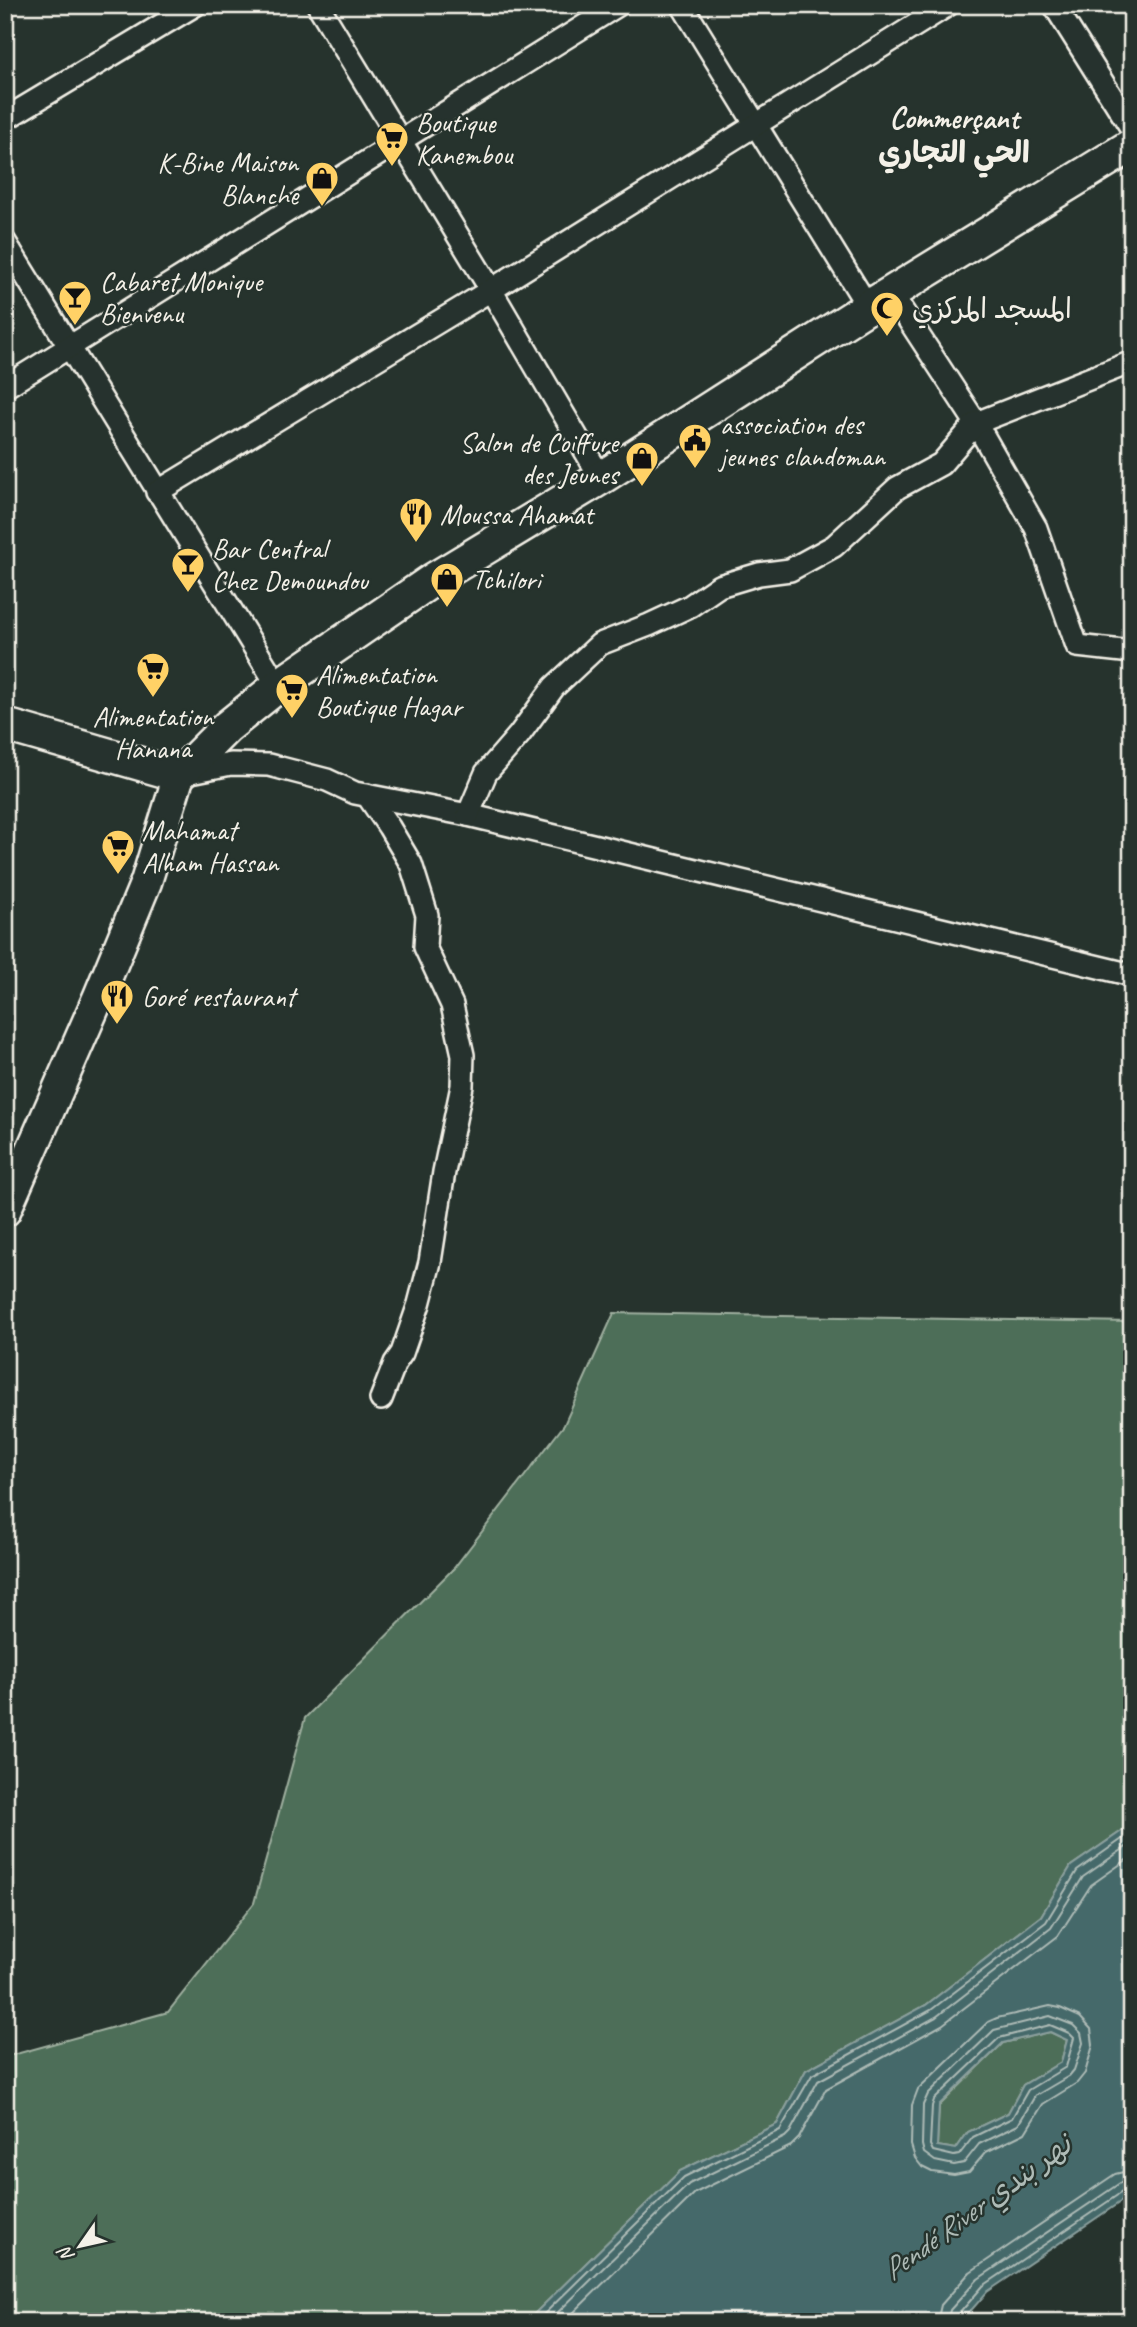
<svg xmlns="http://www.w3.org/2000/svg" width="1137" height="2327" font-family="Caveat,'Playpen Sans Arabic',sans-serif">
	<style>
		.green { fill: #4d6e59; stroke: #a0b0a0; stroke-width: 2 }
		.water { fill: #45696b; stroke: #8b9f9d; stroke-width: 2; fill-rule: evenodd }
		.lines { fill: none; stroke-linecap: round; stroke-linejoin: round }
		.shore { stroke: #aebbb6; stroke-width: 2 }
		.street-casing { stroke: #f4f1e8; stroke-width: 26 }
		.secondary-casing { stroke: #f4f1e8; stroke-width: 35 }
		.primary-casing { stroke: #f4f1e8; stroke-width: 37 }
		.street { stroke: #26332d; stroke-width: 21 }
		.secondary { stroke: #26332d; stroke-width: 30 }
		.primary { stroke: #26332d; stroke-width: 32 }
		.labels { text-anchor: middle; stroke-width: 5; stroke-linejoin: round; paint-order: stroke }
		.poi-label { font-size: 28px; fill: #f4f1e8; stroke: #26332d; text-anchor: start }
		.neighbourhood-label { font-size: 30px; font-weight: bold; fill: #f4f1e8; stroke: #26332d }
		.water-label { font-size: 30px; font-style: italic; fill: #aebbb6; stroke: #26332d }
	</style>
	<rect width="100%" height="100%" fill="#26332d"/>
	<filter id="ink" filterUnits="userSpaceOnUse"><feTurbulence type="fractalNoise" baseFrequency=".0143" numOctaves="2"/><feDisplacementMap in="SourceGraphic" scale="14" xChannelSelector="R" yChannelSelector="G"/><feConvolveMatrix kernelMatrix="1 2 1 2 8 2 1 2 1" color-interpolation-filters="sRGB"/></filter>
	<g filter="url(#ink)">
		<g class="green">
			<polygon points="614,1313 1132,1322 1132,1824 1071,1866 1041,1916 926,2005 806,2070 777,2124 680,2171 526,2322 5,2322 5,2057 168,2012 254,1903 305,1718 454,1568 564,1425"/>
			<polygon points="1050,2032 1067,2040 1061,2062 1023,2085 1008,2113 968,2132 956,2149 937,2146 939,2106 1003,2043"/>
		</g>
		<path class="water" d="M1132,1824V2194L987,2292L961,2322H526L680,2171L777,2124L806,2070L926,2005L1041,1916L1071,1866ZM1050,2032L1067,2040L1061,2062L1023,2085L1008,2113L968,2132L956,2149L937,2146L939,2105L1003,2043Z"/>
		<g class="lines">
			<g class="shore">
				<polygon points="1050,2006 1060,2008 1080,2017 1091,2029 1093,2045 1085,2073 1077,2083 1043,2104 1025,2133 986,2152 969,2172 954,2175 932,2172 922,2167 915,2158 911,2145 912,2105 918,2089 988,2022 997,2018"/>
				<polygon points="1050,2016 1073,2025 1081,2033 1083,2043 1074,2070 1069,2076 1035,2096 1018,2125 979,2144 964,2163 954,2165 935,2161 924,2153 922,2145 923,2105 928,2094 994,2030"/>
				<polygon points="1050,2025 1069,2033 1074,2038 1066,2067 1028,2090 1012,2118 973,2137 959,2155 954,2156 933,2151 930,2145 932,2106 934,2100 999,2038"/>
				<polyline points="536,2322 684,2177 780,2130 812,2075 931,2010 1046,1922 1077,1871 1132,1832"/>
				<polyline points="548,2322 689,2184 785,2137 790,2132 818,2081 936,2017 1051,1928 1083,1877 1132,1843"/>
				<polyline points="564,2322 695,2193 791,2146 799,2138 826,2089 942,2025 1058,1936 1091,1885 1132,1856"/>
				<polyline points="937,2322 941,2305 970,2272 1115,2174 1132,2170"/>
				<polyline points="947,2322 950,2310 978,2279 1120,2183 1132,2180"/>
				<polyline points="956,2322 958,2315 983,2286 1125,2190 1132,2189"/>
			</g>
			<defs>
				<g id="street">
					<polyline points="318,5 491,290 601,478"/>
					<polyline points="682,5 868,307"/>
					<polyline points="1054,5 1132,129"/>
					<polyline points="5,119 195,5"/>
					<polyline points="5,242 278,686"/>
					<polyline points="891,293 976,423 1036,528 1077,646 1132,652"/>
					<polyline points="5,387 618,5"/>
					<polyline points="157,492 491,290 948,5"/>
					<polyline points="181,774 231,764 269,765 327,780 355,793 468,815 1132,975"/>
					<polyline points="367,795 389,827 411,864 427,915 425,947 452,1005 463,1055 462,1086 444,1172 430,1262 419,1304 402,1353 395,1363 381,1399"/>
					<polyline points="468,815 486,773 519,735 554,687 600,644 649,625 690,606 719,586 759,574 790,570 834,546 897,488 941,464 976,423 1132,362"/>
				</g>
				<polyline id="secondary" points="5,1211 99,996 146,882 179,775"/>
				<polyline id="primary" points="5,725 179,775 227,727 278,686 434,579 601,478 868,307 1132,145"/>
			</defs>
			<use href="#street" class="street-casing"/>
			<use href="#secondary" class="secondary-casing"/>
			<use href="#primary" class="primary-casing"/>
			<use href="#street" class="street"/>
			<use href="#secondary" class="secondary"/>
			<use href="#primary" class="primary"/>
		</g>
	</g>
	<defs>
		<symbol id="supermarket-pin" viewBox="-11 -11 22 30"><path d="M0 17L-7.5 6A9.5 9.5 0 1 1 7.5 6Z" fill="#ffd166" stroke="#26332d"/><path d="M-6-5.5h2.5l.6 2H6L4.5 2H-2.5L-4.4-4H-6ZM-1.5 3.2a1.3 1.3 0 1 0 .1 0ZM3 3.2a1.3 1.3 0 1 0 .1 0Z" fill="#111"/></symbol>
		<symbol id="shop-pin" viewBox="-11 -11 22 30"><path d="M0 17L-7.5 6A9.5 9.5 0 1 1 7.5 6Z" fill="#ffd166" stroke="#26332d"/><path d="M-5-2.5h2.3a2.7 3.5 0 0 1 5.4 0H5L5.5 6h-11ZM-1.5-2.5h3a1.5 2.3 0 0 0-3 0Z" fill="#111"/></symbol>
		<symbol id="bar-pin" viewBox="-11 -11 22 30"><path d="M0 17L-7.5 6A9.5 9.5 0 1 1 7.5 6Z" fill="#ffd166" stroke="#26332d"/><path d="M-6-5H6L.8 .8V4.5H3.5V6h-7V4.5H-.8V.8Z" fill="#111"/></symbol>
		<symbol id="mosque-pin" viewBox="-11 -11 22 30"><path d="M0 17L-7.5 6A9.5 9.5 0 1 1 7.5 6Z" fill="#ffd166" stroke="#26332d"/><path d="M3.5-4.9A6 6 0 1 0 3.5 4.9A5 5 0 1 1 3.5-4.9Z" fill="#111"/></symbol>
		<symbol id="civic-pin" viewBox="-11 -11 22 30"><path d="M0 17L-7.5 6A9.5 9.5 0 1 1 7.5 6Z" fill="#ffd166" stroke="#26332d"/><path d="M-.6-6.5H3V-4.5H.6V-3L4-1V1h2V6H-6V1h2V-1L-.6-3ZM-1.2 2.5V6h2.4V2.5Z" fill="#111"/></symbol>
		<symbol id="restaurant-pin" viewBox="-11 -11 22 30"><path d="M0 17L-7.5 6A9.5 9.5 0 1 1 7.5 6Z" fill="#ffd166" stroke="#26332d"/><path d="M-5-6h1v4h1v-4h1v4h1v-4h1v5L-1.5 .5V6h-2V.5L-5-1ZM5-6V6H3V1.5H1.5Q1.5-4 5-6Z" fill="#111"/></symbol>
	</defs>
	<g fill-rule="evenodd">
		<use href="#supermarket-pin" x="373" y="119" width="38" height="52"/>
		<use href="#shop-pin" x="303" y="159" width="38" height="52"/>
		<use href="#bar-pin" x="56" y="278" width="38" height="52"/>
		<use href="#mosque-pin" x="868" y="289" width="38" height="52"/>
		<use href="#civic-pin" x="676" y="421" width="38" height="52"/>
		<use href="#shop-pin" x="623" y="439" width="38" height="52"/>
		<use href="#restaurant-pin" x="397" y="495" width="38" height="52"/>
		<use href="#bar-pin" x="169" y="545" width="38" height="52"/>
		<use href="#shop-pin" x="428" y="560" width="38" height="52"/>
		<use href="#supermarket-pin" x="134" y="650" width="38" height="52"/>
		<use href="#supermarket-pin" x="273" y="671" width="38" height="52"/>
		<use href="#supermarket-pin" x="99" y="827" width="38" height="52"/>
		<use href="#restaurant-pin" x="98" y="977" width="38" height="52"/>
	</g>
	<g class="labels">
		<g class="poi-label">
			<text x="416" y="132">Boutique<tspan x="416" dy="32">Kanembou</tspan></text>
			<text x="298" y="172" text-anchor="end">K-Bine Maison<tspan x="298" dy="32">Blanche</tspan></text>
			<text x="100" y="291">Cabaret Monique<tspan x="100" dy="32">Bienvenu</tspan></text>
			<text x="912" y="318">المسجد المركزي</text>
			<text x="720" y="434">association des<tspan x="720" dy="32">jeunes clandoman</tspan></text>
			<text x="618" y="452" text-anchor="end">Salon de Coiffure<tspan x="618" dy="32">des Jeunes</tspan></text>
			<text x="440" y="524">Moussa Ahamat</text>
			<text x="212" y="558">Bar Central<tspan x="212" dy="32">Chez Demoundou</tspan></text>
			<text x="472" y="589">Tchilori</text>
			<text x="316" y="684">Alimentation<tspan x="316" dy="32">Boutique Hagar</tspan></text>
			<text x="153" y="726" text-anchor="middle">Alimentation<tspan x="153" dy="32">Hanana</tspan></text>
			<text x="142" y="840">Mahamat<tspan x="142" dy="32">Alham Hassan</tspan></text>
			<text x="142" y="1006">Goré restaurant</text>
		</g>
		<g class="neighbourhood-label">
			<text x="954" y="128">Commerçant<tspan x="954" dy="34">الحي التجاري</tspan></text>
		</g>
		<g class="water-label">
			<text transform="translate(977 2207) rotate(-36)" y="10">Pendé River نهر بندي</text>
		</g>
	</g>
	<rect width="1137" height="2327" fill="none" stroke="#26332d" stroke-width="28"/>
	<rect x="14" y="14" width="1109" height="2299" fill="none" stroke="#f4f1e8" stroke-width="2.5" filter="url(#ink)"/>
	<g transform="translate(80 2246) rotate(236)" stroke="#26332d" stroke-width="5" paint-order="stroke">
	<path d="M0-5L12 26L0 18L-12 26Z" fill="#f4f1e8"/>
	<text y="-10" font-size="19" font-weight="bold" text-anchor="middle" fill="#f4f1e8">N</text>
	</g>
</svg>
